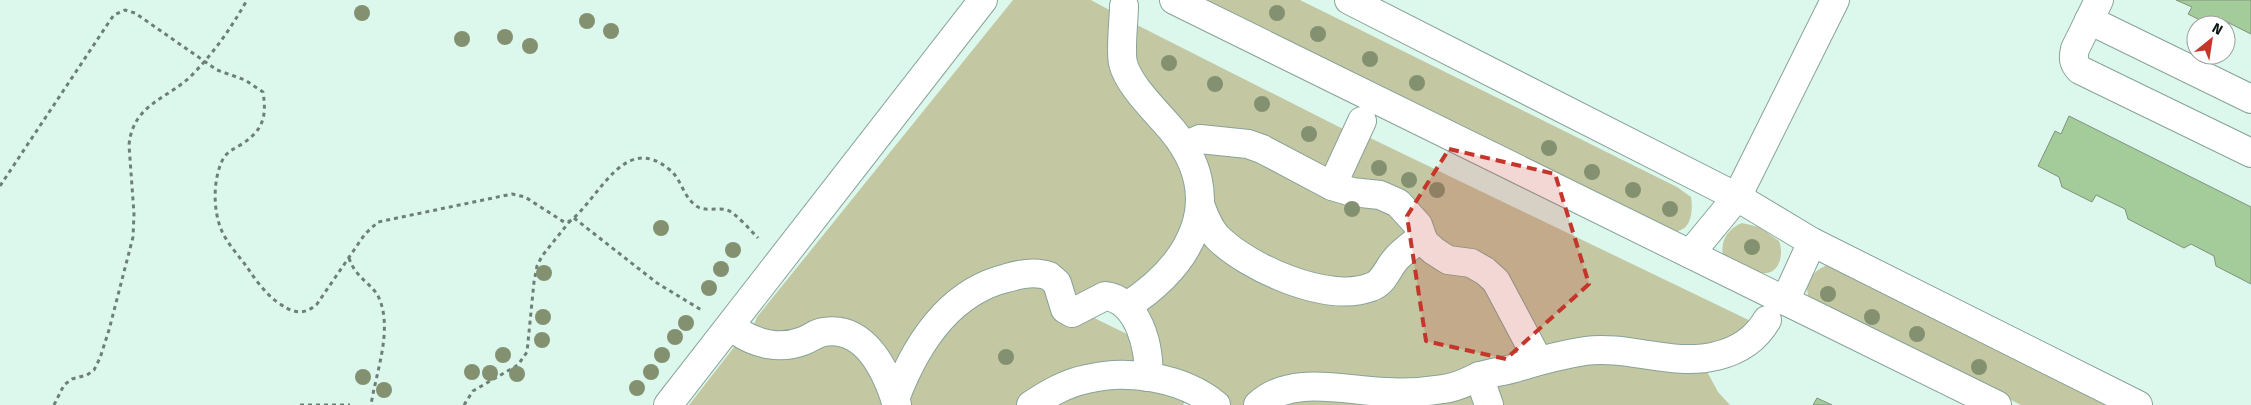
<svg xmlns="http://www.w3.org/2000/svg" width="2251" height="405" font-family="'Fira Sans',sans-serif">
	<style>
		.green { fill: #c3c7a2 }
		.building { fill: #a4cc9b; stroke: #81917d }
		.lines { fill: none; stroke-linecap: round; stroke-linejoin: round }
		.minor-casing { stroke: #88a398; stroke-width: 30 }
		.path { stroke: #6d8078; stroke-width: 3; stroke-dasharray: 4 4; stroke-linecap: butt }
		.minor { stroke: #fff; stroke-width: 28 }
		.tree { fill: #839171 }
		.marked { fill: #c4362b; fill-opacity: 0.2; stroke: #c4362b; stroke-width: 4; stroke-dasharray: 10 6; stroke-linejoin: round }
	</style>
	<rect width="100%" height="100%" fill="#dcf8ec"/>
	<g class="green">
		<polygon points="1013,0 1091,0 1113,12 1113,30 1185,159 1192,225 1131,295 1081,300 1072,288 1003,273 901,372 878,348 793,337 753,327 757,317"/>
		<path d="M1207,0H1300L1677,187L1691,197C1693,209 1692,232 1674,231C1668,231 1661,228 1655,226Z"/>
		<polygon points="1133,23 1353,134 1328,173 1191,135 1137,75"/>
		<polygon points="1364,135 1759,325 1735,344 1550,353 1465,255 1349,182"/>
		<polygon points="1201,143 1382,201 1415,231 1367,282 1303,275 1216,230"/>
		<path d="M1742,223L1759,227L1779,241C1784,253 1780,275 1763,273C1751,272 1732,262 1723,255C1720,240 1729,228 1742,223Z"/>
		<polygon points="1200,238 1356,297 1411,251 1475,270 1526,354 1466,375 1364,382 1309,373 1293,377 1249,405 1226,405 1158,372 1143,303"/>
		<path d="M1829,264L2123,405H2021L1811,301C1800,284 1814,270 1829,264Z"/>
		<polygon points="1029,277 1086,314 1129,335 1143,359 1023,405 906,405 944,320"/>
		<polygon points="738,342 851,343 888,405 689,405"/>
		<polygon points="1553,363 1703,364 1718,392 1730,405 1495,405 1495,386"/>
		<polygon points="1101,383 1189,394 1183,405 1043,405"/>
		<polygon points="1474,385 1484,405 1266,405 1270,402"/>
	</g>
	<g class="building">
		<polygon points="2176,0 2251,0 2251,34 2219,18 2216,25 2210,25 2188,14 2192,7"/>
		<polygon points="2069,116 2251,207 2251,284 2216,266 2214,256 2191,244 2184,248 2128,219 2125,209 2096,195 2092,202 2062,187 2059,177 2038,166 2055,131 2061,134"/>
		<polygon points="1817,398 1832,405 1813,405"/>
	</g>
	<g class="lines">
		<defs>
			<g id="minor">
				<polyline points="1174,0 1997,405"/>
				<polyline points="1349,0 1737,197 1812,242 2138,405"/>
				<path d="M2099,0L2075,49C2073,58 2073,63 2080,70L2251,153"/>
				<path d="M1124,6C1124,20 1120,50 1123,63C1128,85 1157,112 1172,130C1228,198 1193,263 1127,306"/>
				<polyline points="2089,20 2251,99"/>
				<polyline points="1184,146 1200,139 1248,144 1262,149 1332,186 1352,192 1380,195 1398,203 1418,225 1424,242 1434,251 1448,260 1471,263 1485,271 1496,281 1538,360"/>
				<polyline points="1332,186 1362,121"/>
				<path d="M1201,207C1205,218 1209,228 1217,237C1248,268 1328,304 1371,287C1384,283 1387,269 1396,259C1403,251 1413,244 1422,237"/>
				<polyline points="1690,254 1737,197 1835,0"/>
				<polyline points="1785,301 1812,242"/>
				<path d="M737,331C756,344 780,350 803,341C811,338 816,333 824,332C866,325 887,373 897,405"/>
				<polyline points="1479,376 1489,405"/>
				<path d="M895,399C915,346 948,292 1007,278C1020,274 1036,271 1049,276L1057,283L1065,309L1072,313L1105,296C1138,299 1151,349 1148,377"/>
				<polyline points="668,405 983,0"/>
				<path d="M1031,405C1048,394 1066,383 1087,379C1127,369 1183,377 1216,405"/>
				<path d="M1258,405C1291,374 1346,391 1386,392C1404,393 1424,392 1443,389C1456,388 1466,382 1478,377C1490,372 1503,372 1515,368C1538,361 1560,355 1585,351C1628,345 1673,367 1716,356C1738,351 1756,339 1767,320"/>
			</g>
		</defs>
		<use href="#minor" class="minor-casing"/>
		<g class="path">
			<path d="M0,186L109,22L114,15L125,10L135,13L217,70L245,80L263,92C267,117 263,130 242,144C234,149 226,152 222,161C213,181 213,209 221,229C226,242 238,255 247,267C255,279 265,293 277,302C291,312 303,317 317,304L365,234L378,222L512,194L525,197L564,222L570,221C600,198 624,131 670,170C681,179 683,195 694,204C703,213 716,207 727,210C736,213 751,231 758,238"/>
			<polyline points="574,218 657,283 703,311"/>
			<path d="M349,258C356,279 372,283 379,298C393,330 376,372 371,405"/>
			<path d="M54,405L64,385L72,379L87,375L94,370L100,358L109,330L133,237L134,214L129,145C133,103 169,99 193,74C216,50 231,28 247,0"/>
			<polyline points="300,405 350,405"/>
			<polyline points="464,405 473,391 518,365 527,352 534,282 537,266 542,256 570,221"/>
		</g>
		<use href="#minor" class="minor"/>
	</g>
	<g class="tree">
		<circle cx="362" cy="13" r="8"/>
		<circle cx="1277" cy="13" r="8"/>
		<circle cx="587" cy="21" r="8"/>
		<circle cx="611" cy="31" r="8"/>
		<circle cx="1318" cy="34" r="8"/>
		<circle cx="505" cy="37" r="8"/>
		<circle cx="462" cy="39" r="8"/>
		<circle cx="530" cy="46" r="8"/>
		<circle cx="1370" cy="59" r="8"/>
		<circle cx="1169" cy="63" r="8"/>
		<circle cx="1417" cy="83" r="8"/>
		<circle cx="1215" cy="84" r="8"/>
		<circle cx="1262" cy="104" r="8"/>
		<circle cx="1309" cy="134" r="8"/>
		<circle cx="1549" cy="148" r="8"/>
		<circle cx="1379" cy="168" r="8"/>
		<circle cx="1592" cy="172" r="8"/>
		<circle cx="1409" cy="180" r="8"/>
		<circle cx="1437" cy="190" r="8"/>
		<circle cx="1633" cy="190" r="8"/>
		<circle cx="1352" cy="209" r="8"/>
		<circle cx="1670" cy="209" r="8"/>
		<circle cx="661" cy="228" r="8"/>
		<circle cx="1752" cy="247" r="8"/>
		<circle cx="733" cy="250" r="8"/>
		<circle cx="721" cy="269" r="8"/>
		<circle cx="544" cy="273" r="8"/>
		<circle cx="709" cy="288" r="8"/>
		<circle cx="1828" cy="294" r="8"/>
		<circle cx="543" cy="317" r="8"/>
		<circle cx="1872" cy="317" r="8"/>
		<circle cx="686" cy="323" r="8"/>
		<circle cx="1917" cy="334" r="8"/>
		<circle cx="675" cy="337" r="8"/>
		<circle cx="542" cy="340" r="8"/>
		<circle cx="503" cy="355" r="8"/>
		<circle cx="662" cy="355" r="8"/>
		<circle cx="1006" cy="357" r="8"/>
		<circle cx="1979" cy="367" r="8"/>
		<circle cx="472" cy="372" r="8"/>
		<circle cx="651" cy="372" r="8"/>
		<circle cx="490" cy="373" r="8"/>
		<circle cx="517" cy="374" r="8"/>
		<circle cx="363" cy="377" r="8"/>
		<circle cx="637" cy="388" r="8"/>
		<circle cx="384" cy="390" r="8"/>
	</g>
	<path class="marked" d="M1449,149L1555,174L1589,284L1506,359L1426,341L1407,216Z"/>
	<g transform="translate(2211 40) rotate(30)"><circle r="24" fill="#fefefe" stroke="#9da19f"/>
	<path d="M0-4L9 19L0 12L-9 19Z" fill="#c4362b"/>
	<text y="-8" font-size="14" font-weight="bold" text-anchor="middle" fill="#0b1511">N</text>
	</g>
</svg>
